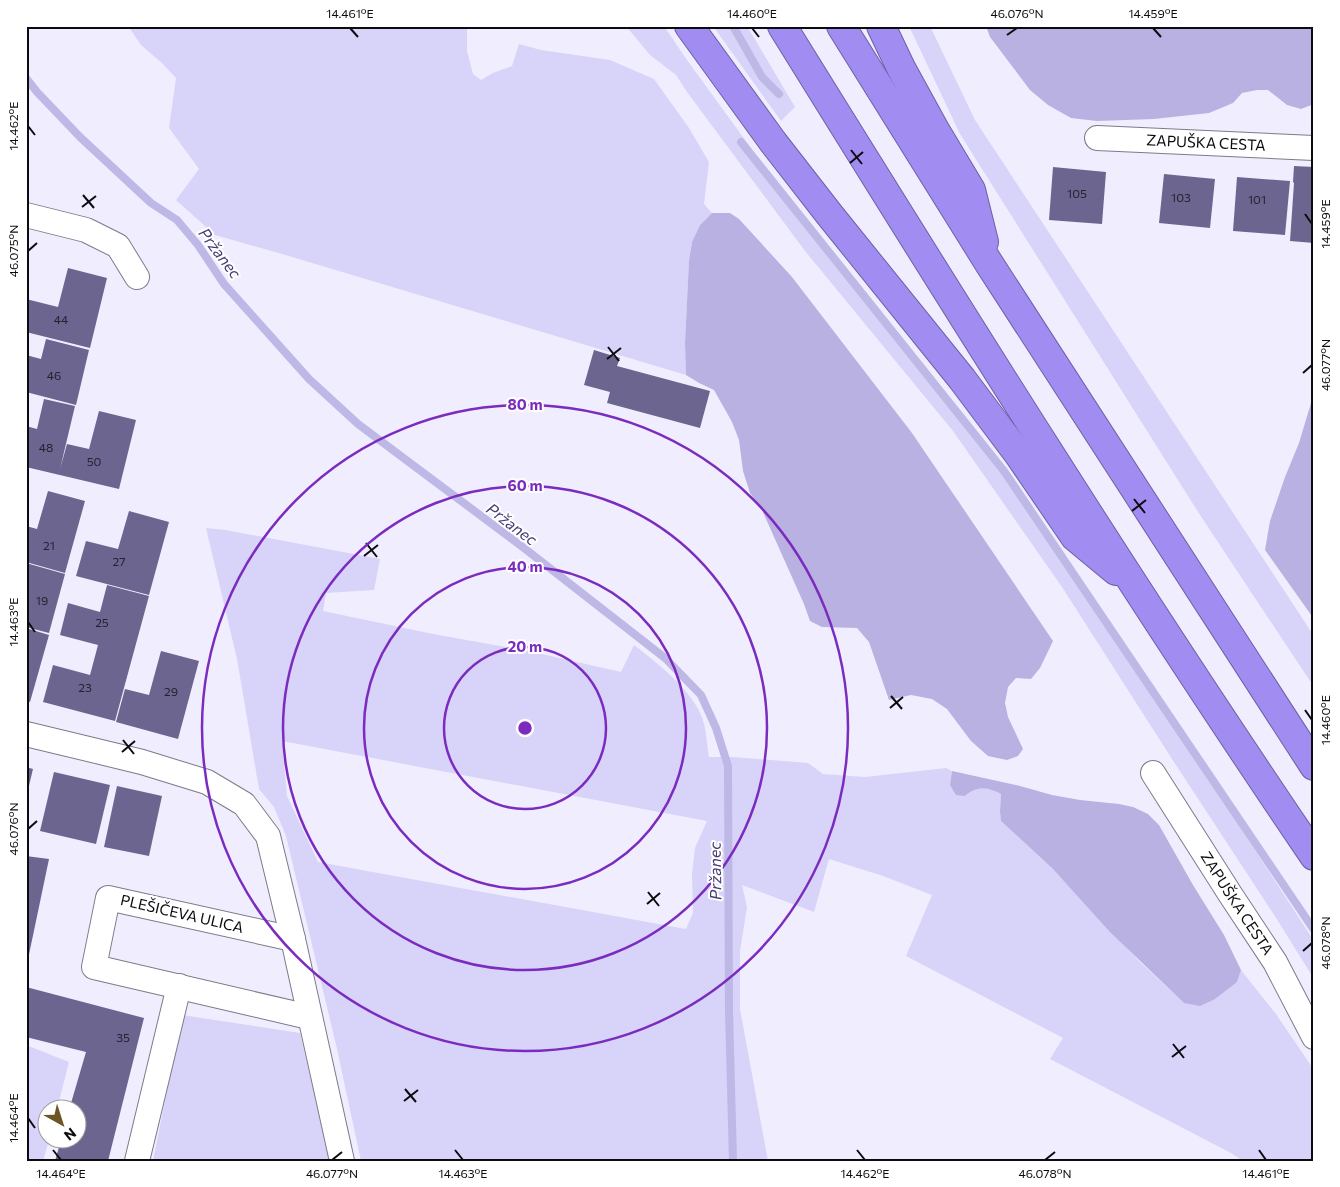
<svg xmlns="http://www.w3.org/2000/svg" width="1340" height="1187" font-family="Commissioner,sans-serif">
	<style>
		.green { fill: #d8d3f8; fill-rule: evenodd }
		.forest { fill: #b8b1e1 }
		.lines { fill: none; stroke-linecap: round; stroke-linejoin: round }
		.stream { stroke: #beb8e7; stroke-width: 8 }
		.building { fill: #6c6590 }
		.street-casing { stroke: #7c7b89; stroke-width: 26 }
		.highway-casing { stroke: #6d60a3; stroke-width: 30 }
		.street { stroke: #fff; stroke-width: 24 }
		.highway { stroke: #a18df2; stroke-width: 28 }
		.ticks { fill: none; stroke: #0c0b10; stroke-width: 2 }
		.ring { fill: none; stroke: #7b2cbf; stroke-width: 2.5 }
		.labels { text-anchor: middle; stroke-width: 4; stroke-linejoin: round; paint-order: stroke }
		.number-label { font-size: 12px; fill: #242230 }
		.street-label { font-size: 15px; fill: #0c0b10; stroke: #fff }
		.water-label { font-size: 16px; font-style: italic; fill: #473a75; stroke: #fff }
		.centre { fill: #7b2cbf; stroke: #fff; stroke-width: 2.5 }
		.ring-label { font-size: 15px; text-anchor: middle; font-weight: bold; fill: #7b2cbf; stroke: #fff; stroke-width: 4; stroke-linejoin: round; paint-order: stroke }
		.neatline { fill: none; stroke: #0c0b10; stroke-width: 2 }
		.ticks-label { font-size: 12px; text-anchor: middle; fill: #0c0b10 }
	</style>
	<rect width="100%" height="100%" fill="#f0eefe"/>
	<g class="green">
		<polygon points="128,26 467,26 467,51 473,74 481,80 493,73 512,66 519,44 541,50 610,60 654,79 689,128 709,162 704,204 712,213 700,225 692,242 689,261 685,343 686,375 282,254 215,235 176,200 199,169 169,128 176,78 162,63 141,45"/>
		<polygon points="626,26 664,26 687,60 777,184 860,292 962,417 1069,567 1188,747 1314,941 1314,979 1278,921 1172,759 1062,587 953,431 805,251 687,92 676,75 650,55"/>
		<polygon points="713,26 747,26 795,107 781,121"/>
		<polygon points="909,26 930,26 975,120 1314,636 1314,687 1200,515 960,134"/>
		<path d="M206,528L226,530L380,559L374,590L326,593L323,611L433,634L529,651L621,672L634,645C658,664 689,687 701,715C706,725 707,745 709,757H733L808,763L823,774L865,777L946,768L952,771L950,785L965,796C977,786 987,787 1001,794L1000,811L1001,821L1053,869L1139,961L1184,1003L1237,982L1241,970L1276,1014L1314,1070V1161H1243L1231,1153L1050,1059L1063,1038L906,956L932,895L883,876L829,859L814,912L742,885L747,907L740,951V1009L768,1161H361L337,1049L286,836L274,807L259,789L237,659ZM282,741L707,821L695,848L692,874L693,913L686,929L318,862L287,796Z"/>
		<polygon points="182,1015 300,1033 330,1161 153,1161"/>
		<polygon points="26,1045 69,1062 57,1109 48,1110 48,1140 49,1140 43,1161 26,1161"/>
	</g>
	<g class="forest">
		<polygon points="986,26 1314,26 1314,104 1301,109 1287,105 1268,90 1257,90 1242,93 1233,103 1209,113 1154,119 1097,121 1071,118 1048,105 1030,90 990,37"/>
		<polygon points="712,213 730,213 739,219 792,277 912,433 1053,641 1040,668 1031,679 1016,678 1008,687 1005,703 1008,717 1023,749 1018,756 1007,760 988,756 971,741 947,709 932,699 911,695 889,700 869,642 857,628 822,627 810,621 804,604 762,510 750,493 743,471 739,440 732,422 714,390 699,383 686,375 685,343 689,261 692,242 700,225"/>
		<polygon points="1314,393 1314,619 1265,550 1270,521 1285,477 1299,443"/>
		<path d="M952,771L1020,786L1052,795L1080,800L1119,804L1133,807L1148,814L1159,825L1193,885L1224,935L1241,970L1237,982L1215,999L1200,1006L1184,1003L1110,932L1053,869L1001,821L1000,811L1001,794C987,787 977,786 965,796L956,795L950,785Z"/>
	</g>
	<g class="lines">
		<g class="stream">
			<polyline points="733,26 762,77 779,94"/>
			<polyline points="26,78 37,92 80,137 151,203 177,220 198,245 224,284 309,379 358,424 524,548 665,658 701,695 716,728 728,766 729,1011 733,1161"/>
			<polyline points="741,142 1004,471 1314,930"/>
		</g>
	</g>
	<g class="building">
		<polygon points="1294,166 1314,167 1314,243 1290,241 1294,183 1293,182"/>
		<polygon points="1053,167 1106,172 1102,224 1049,220"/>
		<polygon points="1164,174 1215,179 1210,228 1159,223"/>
		<polygon points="1237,177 1290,181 1285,235 1233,231"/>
		<polygon points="68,268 107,278 90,348 26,332 26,299 58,307"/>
		<polygon points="46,339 89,350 76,405 26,392 26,355 41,359"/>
		<polygon points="594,350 620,358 617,366 710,391 700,428 607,403 610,392 584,385"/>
		<polygon points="44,399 75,406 60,469 67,444 89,449 99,411 136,420 119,489 26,467 26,426 37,429"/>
		<polygon points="48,491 85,501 65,573 26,562 26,526 37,529"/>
		<polygon points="129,511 169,522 149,595 76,576 86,541 118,549"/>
		<polygon points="26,563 65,574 49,633 26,627"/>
		<polygon points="107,585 149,596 115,721 43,702 53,665 90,675 98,645 60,635 68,603 100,612"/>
		<polygon points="26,628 49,635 30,702 26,701"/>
		<polygon points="161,651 199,661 178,739 116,722 125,689 149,695"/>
		<polygon points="26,767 33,769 27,794 26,794"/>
		<polygon points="54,772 110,785 96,844 40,831"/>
		<polygon points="117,786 162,796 149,856 104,847"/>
		<polygon points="26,856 49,859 27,964 26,963"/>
		<polygon points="26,987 144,1018 108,1161 55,1161 61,1140 78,1140 78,1110 69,1110 86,1052 26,1037"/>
	</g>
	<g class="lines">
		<defs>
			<g id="street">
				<path id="s1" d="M1097,138L1314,148"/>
				<polyline points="26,215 86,230 118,246 137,277"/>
				<polyline points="26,734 142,762 207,782 244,804 268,836 293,939 342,1161"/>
				<path id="s2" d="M1153,773L1230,894L1275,962L1314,1037"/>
				<polyline points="293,939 108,898 94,967 309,1017"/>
				<polyline points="137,1161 179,986"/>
			</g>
			<g id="highway">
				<polyline points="689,26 773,142 829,214 962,379 1019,455 1075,537 1116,571"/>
				<path d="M782,26C955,305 1129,584 1314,856"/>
				<polyline points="841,26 990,265 1314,766"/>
				<polyline points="881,26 901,68 935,130 971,190 984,242"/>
			</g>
		</defs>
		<use href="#street" class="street-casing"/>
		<use href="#highway" class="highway-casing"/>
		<use href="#street" class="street"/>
		<use href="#highway" class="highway"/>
	</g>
	<path class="ticks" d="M350,28L358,37M752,28L759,37M1153,28L1161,37M1007,35L1017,28M28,126L35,135M851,150L862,164M850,163L863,152M83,195L94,208M82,207L96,196M1305,214L1312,224M28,251L37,243M608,347L619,361M607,359L621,348M1303,373L1312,365M1134,499L1145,513M1132,511L1146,500M366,543L377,557M364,556L378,545M28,622L35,632M891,696L902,709M890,708L903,697M1305,710L1312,720M123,740L134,754M122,752L135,741M28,829L37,821M648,892L659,906M647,904L660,893M1303,951L1312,943M1173,1044L1184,1058M1172,1057L1186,1046M405,1089L416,1102M404,1101L418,1090M28,1118L35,1128M53,1150L61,1160M455,1150L463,1160M857,1150L865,1160M1259,1150L1266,1160M332,1160L342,1152M1045,1160L1055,1152"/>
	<g class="ring">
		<circle cx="525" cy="728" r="81"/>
		<circle cx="525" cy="728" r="161"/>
		<circle cx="525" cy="728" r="242"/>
		<circle cx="525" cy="728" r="323"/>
	</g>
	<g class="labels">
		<g class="number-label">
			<text x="1077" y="198">105</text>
			<text x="1181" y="202">103</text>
			<text x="1257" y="204">101</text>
			<text x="61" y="324">44</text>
			<text x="54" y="380">46</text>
			<text x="46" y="452">48</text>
			<text x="94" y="466">50</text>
			<text x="49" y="550">21</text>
			<text x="119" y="566">27</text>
			<text x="42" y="605">19</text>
			<text x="102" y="627">25</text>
			<text x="85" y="692">23</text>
			<text x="171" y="696">29</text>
			<text x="123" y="1042">35</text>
		</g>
		<g class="street-label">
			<text dy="5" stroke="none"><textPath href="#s1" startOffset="109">ZAPUŠKA CESTA</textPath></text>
			<text dy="5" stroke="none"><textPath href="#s2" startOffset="155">ZAPUŠKA CESTA</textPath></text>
			<text transform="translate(182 914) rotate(13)" y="5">PLEŠIČEVA ULICA</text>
		</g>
		<g class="water-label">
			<text transform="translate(220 253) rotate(53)" y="6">Pržanec</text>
			<text transform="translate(512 524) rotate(37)" y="6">Pržanec</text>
			<text transform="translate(715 871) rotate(-91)" y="6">Pržanec</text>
		</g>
	</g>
	<circle cx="525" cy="728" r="8" class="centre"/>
	<g class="ring-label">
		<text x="525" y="410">80 m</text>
		<text x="525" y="491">60 m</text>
		<text x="525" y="572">40 m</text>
		<text x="525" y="652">20 m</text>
	</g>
	<rect width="1340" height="1187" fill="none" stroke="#ffffff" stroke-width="55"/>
	<g transform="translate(62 1124) rotate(141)"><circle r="24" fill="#ffffff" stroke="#9e9d9f"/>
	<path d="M0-4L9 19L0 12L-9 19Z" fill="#6e5526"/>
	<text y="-8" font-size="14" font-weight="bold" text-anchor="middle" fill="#0c0b10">N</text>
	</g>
	<rect x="28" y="28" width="1284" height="1132" class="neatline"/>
	<g class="ticks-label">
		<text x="350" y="18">14.461°E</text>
		<text x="752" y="18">14.460°E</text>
		<text x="1017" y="18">46.076°N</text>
		<text x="1153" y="18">14.459°E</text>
		<text transform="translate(14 126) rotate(-90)" y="4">14.462°E</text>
		<text transform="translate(1326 224) rotate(-90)" y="4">14.459°E</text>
		<text transform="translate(14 251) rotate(-90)" y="4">46.075°N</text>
		<text transform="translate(1326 365) rotate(-90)" y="4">46.077°N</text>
		<text transform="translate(14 622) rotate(-90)" y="4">14.463°E</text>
		<text transform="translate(1326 720) rotate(-90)" y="4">14.460°E</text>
		<text transform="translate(14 829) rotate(-90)" y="4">46.076°N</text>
		<text transform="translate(1326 943) rotate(-90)" y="4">46.078°N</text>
		<text transform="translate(14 1118) rotate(-90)" y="4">14.464°E</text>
		<text x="61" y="1178">14.464°E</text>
		<text x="332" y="1178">46.077°N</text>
		<text x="463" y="1178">14.463°E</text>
		<text x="865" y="1178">14.462°E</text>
		<text x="1045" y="1178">46.078°N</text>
		<text x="1266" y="1178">14.461°E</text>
	</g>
</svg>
